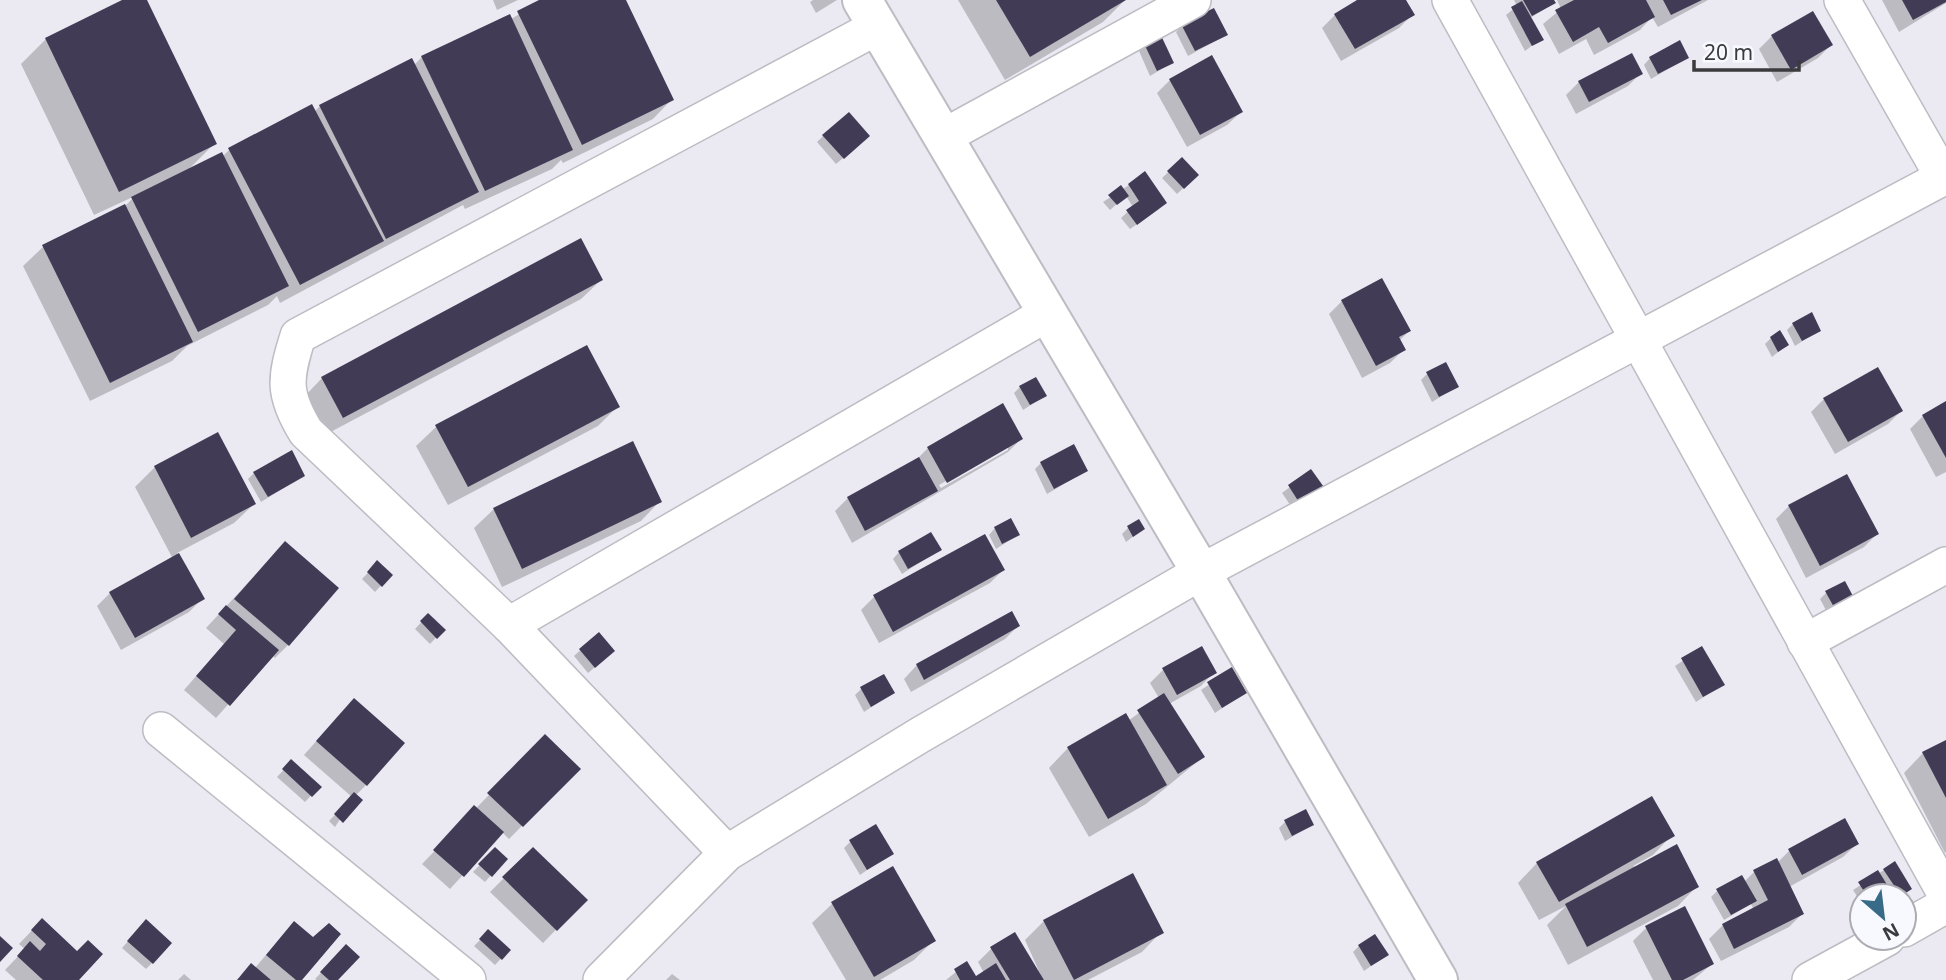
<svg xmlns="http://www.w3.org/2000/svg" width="1946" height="980" font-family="'Noto Sans',sans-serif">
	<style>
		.shadow { fill: #0003; fill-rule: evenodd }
		.building { fill: #423b55 }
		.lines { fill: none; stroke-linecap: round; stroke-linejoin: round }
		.minor-casing { stroke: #bcbcc3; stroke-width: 38 }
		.tertiary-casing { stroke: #bcbcc3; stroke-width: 42 }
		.minor { stroke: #fff; stroke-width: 35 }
		.tertiary { stroke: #fff; stroke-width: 38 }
	</style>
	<rect width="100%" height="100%" fill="#ebeaf3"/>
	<g class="shadow">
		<polygon points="126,0 145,0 215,143 189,169 222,157 229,150 314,112 320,106 414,65 422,57 511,19 543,0 624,0 672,99 653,119 563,163 561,160 552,169 465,209 463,205 280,303 277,296 268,305 187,346 172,361 90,401 23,266 43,247 124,207 135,196 94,215 21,64 46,39"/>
		<polygon points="493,0 518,0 497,10"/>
		<polygon points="813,0 837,0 816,13 810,2"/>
		<polygon points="958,0 1125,0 1103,22 1005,80"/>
		<polygon points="1361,0 1404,0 1412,15 1399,28 1341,61 1322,28 1335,15"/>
		<polygon points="1514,0 1552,0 1554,3 1530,18 1541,39 1525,51 1506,15 1517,6"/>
		<polygon points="1557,0 1708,0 1658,27 1652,17 1640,30 1594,55 1586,39 1559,54 1543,24 1561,9"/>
		<polygon points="1882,0 1946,0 1946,3 1899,32"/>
		<polygon points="1182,26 1226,35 1188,56 1176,32"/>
		<polygon points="1157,31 1172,63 1150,76 1136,44"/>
		<polygon points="1772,36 1831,45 1818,58 1777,82 1759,49"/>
		<polygon points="1650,58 1687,58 1651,79 1644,65"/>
		<polygon points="1641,73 1628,86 1576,114 1566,95 1579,82"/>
		<polygon points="1170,80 1241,112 1227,125 1187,147 1157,93"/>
		<polygon points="823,136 862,142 836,164 817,142"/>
		<polygon points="1182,159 1197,175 1177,194 1162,178"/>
		<polygon points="1129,185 1159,209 1130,229 1121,218 1133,207 1126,196 1110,210 1103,202"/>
		<polygon points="601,280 581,299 323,436 303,398 322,378"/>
		<polygon points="1342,301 1409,331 1399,341 1403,350 1390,363 1362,378 1329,314"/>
		<polygon points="1793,324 1819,330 1795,346 1787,330"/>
		<polygon points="1771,338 1787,345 1772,357 1765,344"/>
		<polygon points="586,347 617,407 598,426 448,505 416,446 436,427"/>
		<polygon points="1427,374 1457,387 1432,402 1421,380"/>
		<polygon points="1020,387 1045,396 1023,410 1014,393"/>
		<polygon points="1824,399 1901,411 1888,424 1835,454 1811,412"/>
		<polygon points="1946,403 1946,472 1936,477 1910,429 1923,416"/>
		<path d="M1021,439L1008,452L852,543L835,511L848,498L914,462L928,448ZM1008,446V450L941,488L939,485Z"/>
		<polygon points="1041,463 1086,471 1047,494 1035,469"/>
		<polygon points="155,467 254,504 234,523 177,553 202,599 189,612 121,650 97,606 110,593 173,559 135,487"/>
		<polygon points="1311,471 1295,512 1282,493"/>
		<polygon points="254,473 303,476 261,502 248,479"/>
		<polygon points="660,501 641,521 502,587 474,528 494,509"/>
		<polygon points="1789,506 1877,534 1864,547 1806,578 1776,519"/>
		<polygon points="995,528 1018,535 996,549 989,535"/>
		<polygon points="1128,528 1143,529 1126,542 1122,534"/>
		<polygon points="984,537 1003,570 990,583 879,643 861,610 874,597"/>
		<polygon points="939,550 902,574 893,559 899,552"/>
		<polygon points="272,557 288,645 275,658 272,655 216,718 184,690 224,644 206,628"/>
		<polygon points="377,563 391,575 375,592 362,579"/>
		<polygon points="1826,593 1852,598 1828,614 1820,599"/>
		<polygon points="428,615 443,630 430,644 415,629"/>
		<polygon points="1018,626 1005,639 911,692 904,679 917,665"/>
		<polygon points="598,634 607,657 588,673 574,656"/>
		<polygon points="1702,648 1722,685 1696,702 1675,666"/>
		<polygon points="1163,670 1214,672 1201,686 1169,704 1203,757 1146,804 1089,837 1049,768 1068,748 1128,721 1159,698 1150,683"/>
		<polygon points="1231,670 1244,693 1215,713 1201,690"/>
		<polygon points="861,689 892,693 864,712 855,695"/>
		<polygon points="341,713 366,785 355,796 335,827 329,821 352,797 304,755"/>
		<polygon points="545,737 578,769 509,839 502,832 450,889 422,864"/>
		<polygon points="1946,742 1946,852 1945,853 1904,773 1923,753"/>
		<polygon points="292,761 319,787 305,802 277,777"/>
		<polygon points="1285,822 1312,825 1285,841 1279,828"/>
		<polygon points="1672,835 1653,855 1633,866 1697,886 1678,906 1568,965 1547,925 1566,906 1539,920 1518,883 1537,863"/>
		<polygon points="850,842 891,853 860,875 844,848"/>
		<polygon points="1857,844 1843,857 1789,887 1802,914 1789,927 1721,961 1709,939 1723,925 1754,910 1751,904 1724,920 1711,897 1717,891 1744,882 1754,872 1777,863 1789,851"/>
		<polygon points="495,849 505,859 485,882 473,872"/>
		<polygon points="533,849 585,900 543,943 490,892"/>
		<polygon points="892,869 934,940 914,960 880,980 846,980 812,923 832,904"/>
		<polygon points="1884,870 1910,889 1902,896 1862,896 1862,904 1853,890"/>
		<polygon points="42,920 76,980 16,980 5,970 25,949 19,944"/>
		<polygon points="1044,921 1161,932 1142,952 1088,980 1043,980 1025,940"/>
		<polygon points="140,928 152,963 146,969 122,948"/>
		<polygon points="1646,928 1712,964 1693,980 1653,980 1633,941"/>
		<polygon points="488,932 509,950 495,965 474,946"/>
		<polygon points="1014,935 1042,980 946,980 967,963 976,978 984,973 978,962 991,949"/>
		<polygon points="281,937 300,980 237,980 255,968"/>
		<polygon points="1359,946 1386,955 1364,971 1353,952"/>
		<polygon points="346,947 335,980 317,980 315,979"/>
		<polygon points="184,974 191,980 178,980"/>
		<polygon points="672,974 680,980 666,980"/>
	</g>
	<g class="building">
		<polygon points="122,0 147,0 217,144 119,192 45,38"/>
		<polygon points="539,0 626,0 674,100 582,145 517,11"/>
		<polygon points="996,0 1126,0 1030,57"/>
		<polygon points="1357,0 1406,0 1415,15 1355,49 1334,14"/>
		<polygon points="1523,0 1554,0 1556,3 1532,16"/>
		<polygon points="1574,0 1646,0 1655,17 1608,43 1599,27 1573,42 1555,10"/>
		<polygon points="1663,0 1702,0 1671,15"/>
		<polygon points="1902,0 1946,0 1946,2 1913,20"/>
		<polygon points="1522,1 1544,40 1532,46 1511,7"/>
		<polygon points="1214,8 1228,35 1195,51 1181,24"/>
		<polygon points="1813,11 1833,45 1791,70 1771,35"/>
		<polygon points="510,14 573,150 485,191 421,56"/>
		<polygon points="1158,29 1174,63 1157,71 1141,37"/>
		<polygon points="1680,40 1689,58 1658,74 1649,57"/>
		<polygon points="1632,53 1643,74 1589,102 1578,81"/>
		<polygon points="1212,55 1243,112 1200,135 1169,79"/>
		<polygon points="412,58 479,192 386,239 319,105"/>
		<polygon points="312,104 384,241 300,285 228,148"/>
		<polygon points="849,112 870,136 844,159 822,135"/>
		<polygon points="222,152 289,286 198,332 131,197"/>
		<polygon points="1182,157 1199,175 1184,189 1167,171"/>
		<polygon points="1145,171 1167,203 1137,225 1126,210 1139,201 1128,184"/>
		<polygon points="1121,185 1129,196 1117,205 1108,195"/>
		<polygon points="125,204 193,342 110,383 42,245"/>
		<polygon points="581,238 603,280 343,418 321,377"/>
		<polygon points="1382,278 1411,331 1399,337 1406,350 1376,366 1341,300"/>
		<polygon points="1812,312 1821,331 1802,341 1792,323"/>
		<polygon points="1780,330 1789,345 1778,352 1770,337"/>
		<polygon points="587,345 620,407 468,487 435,425"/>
		<polygon points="1446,362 1459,387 1439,397 1426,372"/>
		<polygon points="1878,367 1903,411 1848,442 1823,398"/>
		<polygon points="1036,377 1047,396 1030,405 1019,386"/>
		<polygon points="1946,401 1946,458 1922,415"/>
		<polygon points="1003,403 1023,439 947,483 927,447"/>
		<polygon points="218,432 256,504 191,538 154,466"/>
		<polygon points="633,441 662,502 522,569 493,508"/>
		<polygon points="1074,444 1088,471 1054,489 1040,462"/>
		<polygon points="292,450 305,476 268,497 253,472"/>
		<polygon points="919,457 938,491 865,531 847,497"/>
		<polygon points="1311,469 1326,490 1302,507 1288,485"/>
		<polygon points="1847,474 1879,534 1820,566 1788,505"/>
		<polygon points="1011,518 1020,535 1002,544 994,527"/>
		<polygon points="1139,519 1145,529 1133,537 1127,526"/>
		<polygon points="931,532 942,550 908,569 898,551"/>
		<polygon points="985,534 1005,570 893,632 873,595"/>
		<polygon points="285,541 339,588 289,646 234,599"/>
		<polygon points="179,553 205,599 135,638 109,592"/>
		<polygon points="377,560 393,575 382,587 367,572"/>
		<polygon points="1845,581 1854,598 1835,609 1825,591"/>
		<polygon points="226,605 279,650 230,706 196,676 236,630 218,614"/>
		<polygon points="1012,611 1020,626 924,680 916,664"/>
		<polygon points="428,613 446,630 437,639 420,621"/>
		<polygon points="599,632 615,651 595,668 579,649"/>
		<polygon points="1202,646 1217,673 1177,695 1162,668"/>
		<polygon points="1702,646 1725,685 1703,697 1681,658"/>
		<polygon points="1232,667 1247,693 1222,708 1207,682"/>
		<polygon points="884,674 895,693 871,707 860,687"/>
		<polygon points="1164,693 1205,757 1178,774 1137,710"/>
		<polygon points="354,698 405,743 367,786 316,741"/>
		<polygon points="1126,713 1167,785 1108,819 1067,747"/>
		<polygon points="545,734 581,769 523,827 487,793"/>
		<polygon points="1946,740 1946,798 1922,752"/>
		<polygon points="291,759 322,787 312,797 282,769"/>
		<polygon points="354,792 363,800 343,823 334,814"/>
		<polygon points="1652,796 1675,836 1559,902 1536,862"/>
		<polygon points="474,805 504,832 464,877 433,850"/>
		<polygon points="1306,809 1314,825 1292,836 1284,820"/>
		<polygon points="1845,818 1859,844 1802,875 1788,849"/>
		<polygon points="876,824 894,854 867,870 849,840"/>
		<polygon points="1677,844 1699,887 1587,947 1565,904"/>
		<polygon points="495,847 508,859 492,877 478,864"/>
		<polygon points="533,847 588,900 557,931 502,877"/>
		<polygon points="1777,858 1804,914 1734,949 1722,924 1768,900 1753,870"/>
		<polygon points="1895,861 1912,889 1901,896 1883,869"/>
		<polygon points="893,866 936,941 874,977 831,902"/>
		<polygon points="1878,870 1894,896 1867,896 1858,882"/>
		<polygon points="1133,873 1164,933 1074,980 1043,920"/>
		<polygon points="1742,875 1757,901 1731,915 1716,889"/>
		<polygon points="1685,906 1714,964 1683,980 1672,980 1645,926"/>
		<polygon points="42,918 77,951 88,940 103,954 79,980 43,980 17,956 30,941 40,951 46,944 31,930"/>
		<polygon points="146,919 172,943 153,964 127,941"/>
		<polygon points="294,921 313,937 329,923 341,934 302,980 296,980 266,955"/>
		<polygon points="488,929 511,950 502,960 479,939"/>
		<polygon points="1015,932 1044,980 1010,980 990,947"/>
		<polygon points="1375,934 1389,955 1371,966 1358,945"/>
		<polygon points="0,936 13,948 0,962"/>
		<polygon points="346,944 360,957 338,980 329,980 320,972"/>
		<polygon points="967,961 976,976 996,963 1006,980 960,980 954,969"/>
		<polygon points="251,963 271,980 237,980"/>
	</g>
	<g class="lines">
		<defs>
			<g id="minor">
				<polyline points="1450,0 1946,895"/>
				<polyline points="1842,0 1943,177"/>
				<polyline points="943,137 1193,0"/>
				<polyline points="509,625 1048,313"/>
				<polyline points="1805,642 1946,565"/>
				<polyline points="161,730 468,980"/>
				<polyline points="727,853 920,735 1201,572 1946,176"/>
				<polyline points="1904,929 1946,905"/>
				<path d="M601,980L727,853L509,625L306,432C282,393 285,378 298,336L877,27"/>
				<polyline points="1810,980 1887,938"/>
			</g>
			<polyline id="tertiary" points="862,0 1201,572 1438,980"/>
		</defs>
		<use href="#minor" class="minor-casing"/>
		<use href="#tertiary" class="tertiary-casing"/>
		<use href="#minor" class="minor"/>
		<use href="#tertiary" class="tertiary"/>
	</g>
	<g transform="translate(1883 917) rotate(152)"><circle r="33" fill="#f8f8ff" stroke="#acacb2" stroke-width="2"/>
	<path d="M0-5L12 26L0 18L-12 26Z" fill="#376b87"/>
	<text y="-10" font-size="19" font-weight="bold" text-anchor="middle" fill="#3b3b3e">N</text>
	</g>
	<path d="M1694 60v10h105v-10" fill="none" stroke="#3b3b3e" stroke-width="3.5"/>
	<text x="1704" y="60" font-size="21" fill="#3b3b3e" stroke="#f8f8ff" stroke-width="5" paint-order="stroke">20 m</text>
</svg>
